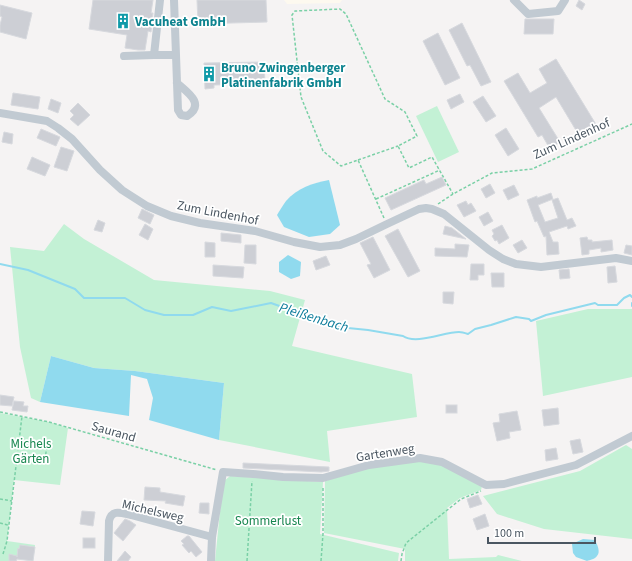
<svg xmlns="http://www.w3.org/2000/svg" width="632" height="561" font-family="'Source Sans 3',sans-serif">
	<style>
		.commercial { fill: #fdf9ef }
		.green { fill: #c3f1d5 }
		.water { fill: #90daee }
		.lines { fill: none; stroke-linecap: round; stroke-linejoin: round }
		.stream { stroke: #90daee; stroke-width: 2 }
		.building { fill: #cdcfd5; stroke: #d7d9de }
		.path { stroke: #7ad0a6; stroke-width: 1.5; stroke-dasharray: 3 2; stroke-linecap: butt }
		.minor { stroke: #c1cad2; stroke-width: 8 }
		.labels { text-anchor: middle; stroke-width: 3.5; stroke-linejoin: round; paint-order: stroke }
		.culture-label { font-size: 13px; font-weight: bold; fill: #0d838f; stroke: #fff; text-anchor: start }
		.street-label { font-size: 13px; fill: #4a5661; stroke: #fff }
		.park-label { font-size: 13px; fill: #17864f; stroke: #fff }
		.water-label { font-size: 14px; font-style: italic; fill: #0c7c9b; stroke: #fff }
	</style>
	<rect width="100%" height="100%" fill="#f5f3f3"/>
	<polygon class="commercial" points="284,0 342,0 340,3 287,4"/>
	<g class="green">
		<polygon points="437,106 459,152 438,162 416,116"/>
		<polygon points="64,224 84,239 154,280 270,291 305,300 292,346 412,374 417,417 327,431 330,462 219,440 224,383 135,371 94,368 51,356 40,402 31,398 20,347 10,247 44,251"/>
		<polygon points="588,309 632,309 632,377 543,396 536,321"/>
		<polygon points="0,413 49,422 68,428 60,485 14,480 7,541 35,545 33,561 17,559 16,561 0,561"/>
		<polygon points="626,445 632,449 632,539 544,529 497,514 483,496 580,471"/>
		<polygon points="422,460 442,465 482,486 481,490 460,498 447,508 449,559 496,557 498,555 522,561 405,561 405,549 324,533 325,481 369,467"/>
		<polygon points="230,476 323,482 320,534 399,553 398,561 215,561 223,482"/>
	</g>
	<g class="water">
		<path d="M329,180L340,225L330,234L309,237L284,227L277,215C280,210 283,205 286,201C297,188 313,183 329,180Z"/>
		<polygon points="288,255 301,262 300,276 291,279 279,272 279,262"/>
		<polygon points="51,356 94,368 135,371 224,383 219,440 149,420 153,398 147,379 131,375 129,416 40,402"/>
		<path d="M583,539L595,540C597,544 601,552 597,556C595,559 590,560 587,561L576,557L573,553L572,544Z"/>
	</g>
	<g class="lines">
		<g class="stream">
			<path d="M0,264L28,270L75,289L84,298H125L145,310L164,315H193L212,307L231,311L271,303L338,327L368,330L403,336C416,345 444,332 459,332C462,332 465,333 468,334L475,329L491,325L516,317L529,319L531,321L546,315L595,303L598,305H617L624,298L630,295L632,297"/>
			<polyline points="632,303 632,306"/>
		</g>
	</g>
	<g class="building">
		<polygon points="93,0 153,0 151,13 153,13 151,32 148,31 145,50 138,50 125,48 127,35 89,29"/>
		<polygon points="197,0 266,0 267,22 198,24"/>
		<polygon points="579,0 585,4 582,10 576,6"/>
		<polygon points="0,5 32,13 26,39 0,32 0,25 2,17 0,16"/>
		<polygon points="525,19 554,19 553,34 524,34"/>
		<polygon points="462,23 491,82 481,86 470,65 467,66 449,30"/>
		<polygon points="438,33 460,78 445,85 423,41"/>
		<polygon points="556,59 597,126 580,137 556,97 539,108 560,142 550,149 542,135 538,137 504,81 518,73 530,93 547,83 539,69"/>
		<polygon points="264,62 265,84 214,85 214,88 205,89 204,63"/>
		<polygon points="13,93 40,97 38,109 11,105"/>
		<polygon points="460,94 464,102 451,109 447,100"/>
		<polygon points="483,96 496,116 486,122 473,102"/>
		<polygon points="51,99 61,103 58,113 48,109"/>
		<polygon points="78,103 90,115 78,126 70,119 74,115 70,111"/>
		<polygon points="506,128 519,149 508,156 495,135"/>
		<polygon points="41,129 60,137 56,146 37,138"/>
		<polygon points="4,132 13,134 12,144 2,142"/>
		<polygon points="61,147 74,151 67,171 54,167"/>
		<polygon points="32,157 50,165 45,176 27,169"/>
		<polygon points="442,177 446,185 391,210 385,198 424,180 426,184"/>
		<polygon points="490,184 495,193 486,198 481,189"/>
		<polygon points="514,185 519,195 508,200 503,190"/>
		<polygon points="551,193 553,199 538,205 545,222 558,218 552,200 558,198 567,220 572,218 576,226 568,229 567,226 549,232 553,242 558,242 559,254 547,255 546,236 544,237 537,221 535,222 527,200 537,196 537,198"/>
		<polygon points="466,201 468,205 471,203 476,211 464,217 457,205"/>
		<polygon points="142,209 154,215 150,224 138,218"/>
		<polygon points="488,212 493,221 484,226 479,217"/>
		<polygon points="98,220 105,223 102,232 94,230"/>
		<polygon points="145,224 153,229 148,240 139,235"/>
		<polygon points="502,225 509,238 499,244 497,240 495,241 492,236 494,234 492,230"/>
		<polygon points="445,226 452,228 466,239 443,234"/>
		<polygon points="398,229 420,271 408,277 385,236"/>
		<polygon points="221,233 241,235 241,243 221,241"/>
		<polygon points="373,237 390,270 374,278 367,265 371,264 360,243"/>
		<polygon points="587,237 588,240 592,240 592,242 612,240 613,250 601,252 601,248 589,250 589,254 582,255 580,238"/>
		<polygon points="522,240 527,248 518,253 513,245"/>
		<polygon points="205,242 215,243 215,257 205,257"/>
		<polygon points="455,244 469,245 467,257 435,256 435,248 455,249"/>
		<polygon points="245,245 256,245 256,264 244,263"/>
		<polygon points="626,245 632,246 632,255 624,253"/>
		<polygon points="326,256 330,265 316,270 313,261"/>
		<polygon points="471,264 484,264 484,275 478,275 478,280 470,280"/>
		<polygon points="213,265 244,267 243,278 213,276"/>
		<polygon points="615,266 617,282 608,283 607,267"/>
		<polygon points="569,269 570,278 560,279 559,270"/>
		<polygon points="491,273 504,273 504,287 492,287"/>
		<polygon points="443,292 454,292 453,304 443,303"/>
		<polygon points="0,395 14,397 12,406 0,405"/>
		<polygon points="14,401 24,402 23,406 28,406 27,412 12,410"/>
		<rect x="446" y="405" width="11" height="8"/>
		<polygon points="558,408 559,424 544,426 542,410"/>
		<polygon points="517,411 521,430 509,432 510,438 497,441 493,423 500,422 499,414"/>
		<polygon points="580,439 583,452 573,454 570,441"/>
		<polygon points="556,448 558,459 546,461 545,450"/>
		<polygon points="243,463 329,467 329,471 321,472 243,468"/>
		<polygon points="145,487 160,488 160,492 185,496 183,506 165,503 166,501 144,500"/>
		<polygon points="478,495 482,504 470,508 467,499"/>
		<polygon points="200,503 209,503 209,514 199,513"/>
		<polygon points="82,511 95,512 93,526 80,524"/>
		<polygon points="485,514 489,526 477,530 473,519"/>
		<polygon points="125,519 130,521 136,525 123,541 114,533"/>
		<polygon points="187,536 189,536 202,552 196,557 191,551 189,553 182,545 184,544 181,541"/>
		<rect x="83" y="538" width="12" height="10"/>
		<polygon points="20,545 35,547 33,561 17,559 16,561 9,561 9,554 17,556 17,557 18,548 19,549"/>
		<polygon points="125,551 131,557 128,561 117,561"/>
	</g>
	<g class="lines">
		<g class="path">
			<polyline points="358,160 398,146"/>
			<polyline points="376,199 440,170"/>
			<polyline points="438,204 453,194 492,173 532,169 632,124"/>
			<polyline points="384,218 358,160 341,166 323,151 301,97 292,15 295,11 340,9 346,14 385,99 405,112 417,136 398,146 409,168 432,157 453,194"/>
			<polyline points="0,412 49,422 217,470"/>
			<polyline points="17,456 45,461 47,443"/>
			<polyline points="0,499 12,501"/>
			<polyline points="0,523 8,525"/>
			<polyline points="3,554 7,541 22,416"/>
			<polyline points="247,561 252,481"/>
			<polyline points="321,561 323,534 323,486"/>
			<polyline points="401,561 402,554 406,543 461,499 481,491"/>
		</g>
		<g class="minor">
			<polyline points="160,0 154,55 175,55"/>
			<path d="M174,0L178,110L181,115L187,116C206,104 187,92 177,83"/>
			<polyline points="514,0 528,14 558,11 565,0"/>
			<polyline points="124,56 154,55"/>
			<polyline points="0,113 47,121 58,128 72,139 100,170 122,190 147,206 171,216 200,223 255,231 294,242 320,247 340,245 356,239 387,224 419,209 426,208 432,209 444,214 489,250 503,259 516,264 541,267 616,258 632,261"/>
			<path d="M108,561L109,521C112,509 121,513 131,515L212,537"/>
			<polyline points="211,561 212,537 223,472 253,474 283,477 323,478 369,465 420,458 442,462 486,485 504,484 576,465 632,436"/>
		</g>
	</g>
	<defs>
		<symbol id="building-bare" viewBox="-9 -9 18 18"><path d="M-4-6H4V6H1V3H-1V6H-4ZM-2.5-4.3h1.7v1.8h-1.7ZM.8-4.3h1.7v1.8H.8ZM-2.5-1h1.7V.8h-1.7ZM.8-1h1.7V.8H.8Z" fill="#0f9aa8" stroke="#fff" stroke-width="2.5" paint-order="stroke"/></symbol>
	</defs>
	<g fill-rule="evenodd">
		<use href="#building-bare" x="112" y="10" width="22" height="22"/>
		<use href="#building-bare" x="198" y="63" width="22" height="22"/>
	</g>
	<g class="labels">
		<g class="culture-label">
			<text x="135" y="26">Vacuheat GmbH</text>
			<text x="221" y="72">Bruno Zwingenberger<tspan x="221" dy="15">Platinenfabrik GmbH</tspan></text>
		</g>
		<g class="street-label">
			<text transform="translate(571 138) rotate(-24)" y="5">Zum Lindenhof</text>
			<text transform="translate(218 212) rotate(11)" y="5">Zum Lindenhof</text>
			<text transform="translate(114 431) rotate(16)" y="5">Saurand</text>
			<text transform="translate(385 452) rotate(-9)" y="5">Gartenweg</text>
			<text transform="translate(153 510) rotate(13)" y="5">Michelsweg</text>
		</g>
		<g class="park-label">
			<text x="31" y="448">Michels<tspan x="31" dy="15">Gärten</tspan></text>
			<text x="268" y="525">Sommerlust</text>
		</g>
		<g class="water-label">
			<text transform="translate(314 317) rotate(17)" y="5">Pleißenbach</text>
		</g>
	</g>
	<path d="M488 537v6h107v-6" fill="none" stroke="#4a5661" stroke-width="2"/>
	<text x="494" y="537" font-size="12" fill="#4a5661" stroke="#ffffff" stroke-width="3" paint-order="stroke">100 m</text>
</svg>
